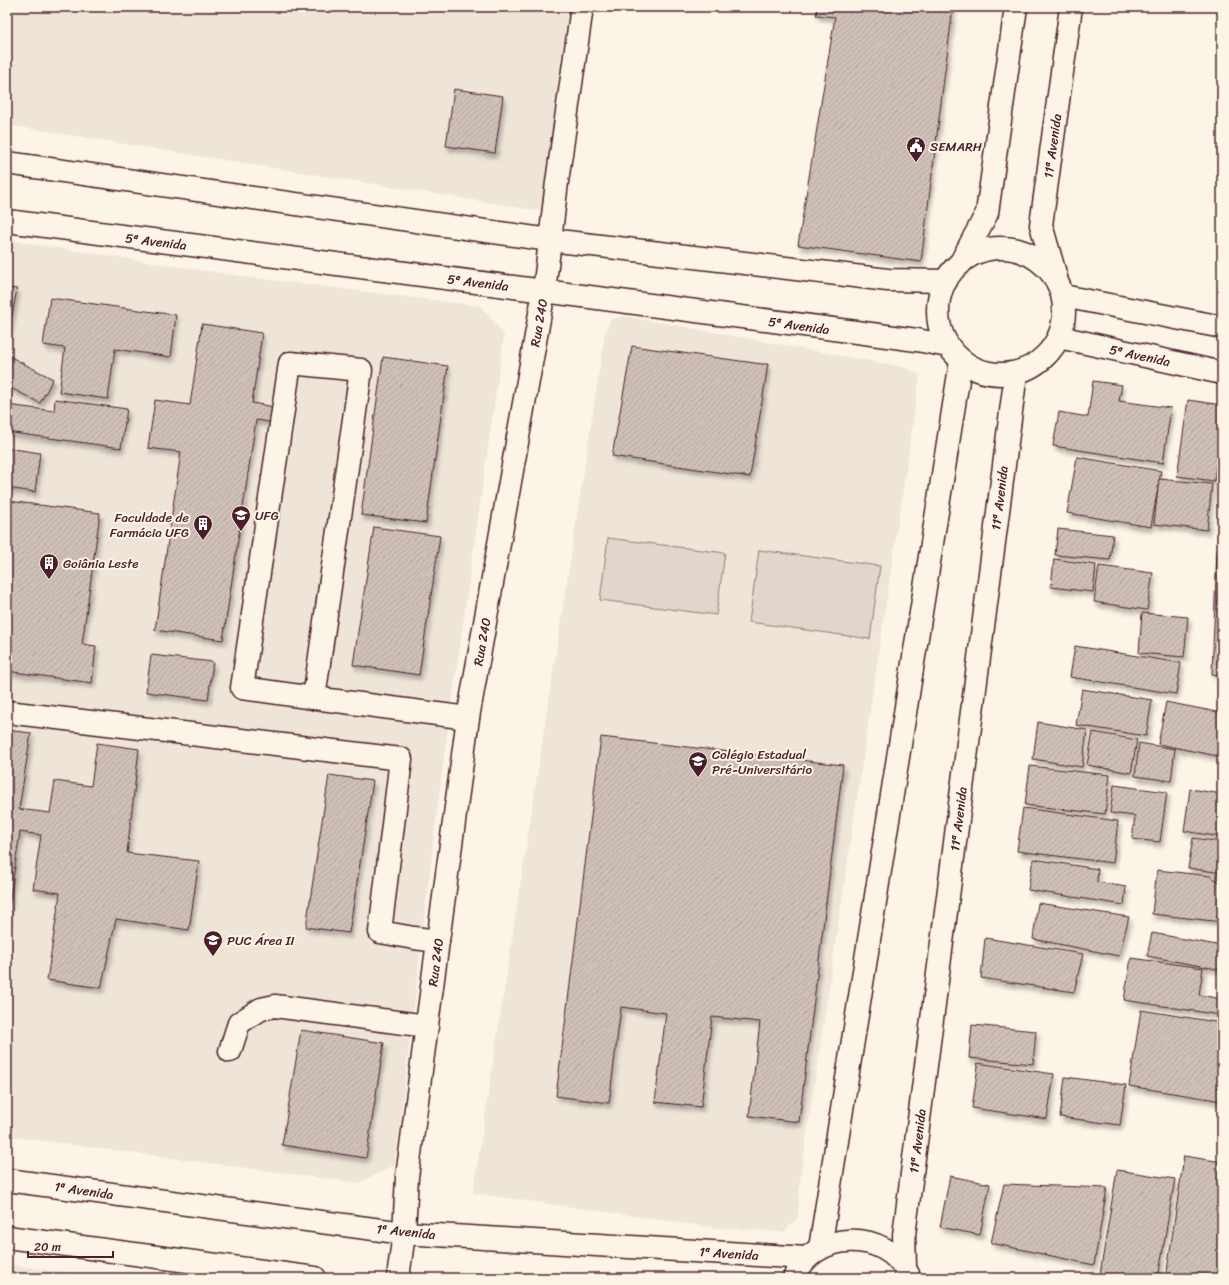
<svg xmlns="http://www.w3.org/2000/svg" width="1229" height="1285" font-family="Sriracha,sans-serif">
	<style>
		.built { fill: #eee5d7 }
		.pitch { fill: #e2d5ca; stroke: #967a7a }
		.building { fill: url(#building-hatch); stroke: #4a1f2b; filter: url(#shadow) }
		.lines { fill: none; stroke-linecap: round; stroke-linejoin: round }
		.minor-casing { stroke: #4a1f2b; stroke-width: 25 }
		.major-casing { stroke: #4a1f2b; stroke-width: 25 }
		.minor { stroke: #fcf5e5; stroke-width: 22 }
		.major { stroke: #fcf5e5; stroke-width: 22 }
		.labels { text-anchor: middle; stroke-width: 4; stroke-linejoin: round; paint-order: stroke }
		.poi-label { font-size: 13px; fill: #4a1f2b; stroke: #fcf5e5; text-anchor: start }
		.street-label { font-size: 13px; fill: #4a1f2b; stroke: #fcf5e5 }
	</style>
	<defs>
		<pattern id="building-hatch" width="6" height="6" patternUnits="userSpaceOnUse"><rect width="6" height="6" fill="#cfc0b7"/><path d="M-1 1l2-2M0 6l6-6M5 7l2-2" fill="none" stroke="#b3a59e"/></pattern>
		<filter id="shadow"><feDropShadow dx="2.5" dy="4.5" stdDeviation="2" flood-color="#0004"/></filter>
	</defs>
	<rect width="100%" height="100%" fill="#fcf5e5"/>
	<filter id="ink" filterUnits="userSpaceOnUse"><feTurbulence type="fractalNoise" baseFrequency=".025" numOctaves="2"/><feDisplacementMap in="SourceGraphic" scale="8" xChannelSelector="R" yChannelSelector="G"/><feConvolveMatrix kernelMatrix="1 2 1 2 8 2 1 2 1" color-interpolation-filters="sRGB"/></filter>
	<g filter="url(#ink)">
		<g class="built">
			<polygon points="7,7 569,7 541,211 7,125"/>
			<polygon points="7,240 247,277 481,306 504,335 441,779 395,1165 359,1183 7,1136 7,730 53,736 7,730"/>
			<polygon points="625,316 904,367 920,375 800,1181 798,1218 784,1232 716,1228 473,1193 605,333 611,319"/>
			<polygon points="7,1264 98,1278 7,1278"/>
		</g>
		<g class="pitch">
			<polygon points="608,538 725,553 716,615 600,600"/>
			<polygon points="759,550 880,566 870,639 749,622"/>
		</g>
		<g class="building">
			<polygon points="817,7 953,7 921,262 798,245 835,17 816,15"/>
			<polygon points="454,89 503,96 495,153 446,146"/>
			<polygon points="7,288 17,289 7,341"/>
			<polygon points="50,298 176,315 171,357 115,349 108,399 59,392 65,348 43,345"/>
			<polygon points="202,324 262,333 252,403 280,408 277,423 256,420 223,640 155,630 181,452 148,448 155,400 190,405"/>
			<polygon points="632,346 762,364 768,364 750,477 612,456"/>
			<polygon points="7,355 53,379 40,403 7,386"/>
			<polygon points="383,357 448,366 426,523 361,515"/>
			<polygon points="1093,381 1122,385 1119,401 1171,408 1163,463 1053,446 1059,412 1088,417"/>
			<polygon points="55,399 127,409 121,448 7,432 7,405 54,411"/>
			<polygon points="1188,400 1222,405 1222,421 1214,481 1177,476"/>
			<polygon points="7,448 40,453 35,492 7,488"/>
			<polygon points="1077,457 1161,471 1151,527 1067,513"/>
			<polygon points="1159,479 1212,484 1207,530 1154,524"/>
			<polygon points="9,501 100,513 82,644 96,646 92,683 7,671 7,515"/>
			<polygon points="374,527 440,536 419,675 353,665"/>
			<polygon points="1058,529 1113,535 1110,560 1055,555"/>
			<polygon points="1217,551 1222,552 1222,676 1212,674"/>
			<polygon points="1054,559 1096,565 1093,592 1051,587"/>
			<polygon points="1099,566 1153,573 1147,610 1094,602"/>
			<polygon points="1142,613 1188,617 1184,657 1139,653"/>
			<polygon points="1075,646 1181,663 1176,694 1070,677"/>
			<polygon points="151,655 213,662 208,700 146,692"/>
			<polygon points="1082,689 1152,700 1146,736 1076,725"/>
			<polygon points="1166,702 1222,713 1222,757 1158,744"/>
			<polygon points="1038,722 1087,730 1082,767 1033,759"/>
			<polygon points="7,730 31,733 19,809 50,813 55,781 91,786 97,743 139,749 127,853 199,861 189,930 116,919 101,988 47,980 60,893 33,889 41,835 20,832 7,920"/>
			<polygon points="1093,732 1137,740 1131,773 1087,765"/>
			<polygon points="601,737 843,765 799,1122 749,1116 760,1022 712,1017 701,1107 655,1102 666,1013 621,1007 609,1103 556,1096"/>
			<polygon points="1139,743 1175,749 1171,781 1135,776"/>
			<polygon points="1030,766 1110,775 1105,814 1025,805"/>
			<polygon points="329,775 373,781 349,933 306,927"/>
			<polygon points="1114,785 1167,792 1160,842 1132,839 1135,816 1110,813"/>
			<polygon points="1190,789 1222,794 1222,837 1184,831"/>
			<polygon points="1023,808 1118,821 1113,863 1017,851"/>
			<polygon points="1193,838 1222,842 1222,873 1188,868"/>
			<polygon points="1033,859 1098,869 1097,882 1126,887 1124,905 1028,890"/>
			<polygon points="1157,870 1211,876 1222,884 1222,922 1152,914"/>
			<polygon points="1038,903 1129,917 1119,956 1033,939"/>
			<polygon points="1152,933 1222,946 1222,970 1147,956"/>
			<polygon points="985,938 1083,954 1074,992 981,978"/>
			<polygon points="1131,958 1203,968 1199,995 1222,999 1220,1015 1124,1000"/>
			<polygon points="1141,1010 1222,1023 1217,1052 1222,1053 1222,1101 1129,1086"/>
			<polygon points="972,1025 1036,1031 1033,1064 969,1058"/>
			<polygon points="301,1030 384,1043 366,1158 282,1145"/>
			<polygon points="977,1063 1054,1074 1047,1119 972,1108 978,1066"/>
			<polygon points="1065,1077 1126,1085 1120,1125 1060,1117"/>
			<polygon points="1184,1156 1222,1162 1222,1278 1166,1278"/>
			<polygon points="1117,1170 1175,1179 1158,1278 1123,1278 1100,1274"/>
			<polygon points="950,1176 990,1184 980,1235 940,1227"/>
			<polygon points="1004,1184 1107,1188 1094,1265 991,1243"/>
		</g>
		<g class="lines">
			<defs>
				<g id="minor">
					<polygon points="290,363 361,370 314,698 242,688"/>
					<polyline points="314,698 468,718"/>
					<polyline points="7,712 401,759 380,932 414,938 438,941"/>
					<polyline points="230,1051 239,1023 261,1009 275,1006 427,1026"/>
					<path id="s1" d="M398,1278L404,1233L407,1177L438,941L468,718L544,291L557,182L582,7"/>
				</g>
				<g id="major">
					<polyline points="7,163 550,240 888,280 946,281"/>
					<polyline points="7,221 544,291 917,340 948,346"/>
					<circle cx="1001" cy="311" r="63"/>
					<polyline points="960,264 987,213 1016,7"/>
					<polyline points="1056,277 1041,225 1071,7"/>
					<polyline points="1063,296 1222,327"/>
					<polyline points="1059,337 1222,373"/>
					<polyline points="7,1180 404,1233 807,1258"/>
					<polyline points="7,1237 315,1278"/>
					<polyline points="820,1248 961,361"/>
					<polyline points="905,1266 904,1235 1016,373"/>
					<path d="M794,1278C813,1230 886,1228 908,1274"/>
				</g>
			</defs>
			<use href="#minor" class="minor-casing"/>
			<use href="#major" class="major-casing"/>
			<use href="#minor" class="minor"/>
			<use href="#major" class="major"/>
		</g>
	</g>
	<defs>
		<symbol id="civic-pin" viewBox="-11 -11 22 30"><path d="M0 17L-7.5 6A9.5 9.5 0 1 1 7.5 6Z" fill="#4a1f2b" stroke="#fcf5e5"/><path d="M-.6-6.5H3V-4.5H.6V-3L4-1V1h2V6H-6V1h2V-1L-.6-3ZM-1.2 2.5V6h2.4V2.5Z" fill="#fff"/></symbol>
		<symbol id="university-pin" viewBox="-11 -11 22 30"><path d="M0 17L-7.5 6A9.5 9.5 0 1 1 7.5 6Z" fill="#4a1f2b" stroke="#fcf5e5"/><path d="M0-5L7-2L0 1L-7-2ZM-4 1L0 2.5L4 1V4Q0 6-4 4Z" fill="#fff"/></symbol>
		<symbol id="building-pin" viewBox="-11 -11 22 30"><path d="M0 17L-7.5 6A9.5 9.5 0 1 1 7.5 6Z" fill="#4a1f2b" stroke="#fcf5e5"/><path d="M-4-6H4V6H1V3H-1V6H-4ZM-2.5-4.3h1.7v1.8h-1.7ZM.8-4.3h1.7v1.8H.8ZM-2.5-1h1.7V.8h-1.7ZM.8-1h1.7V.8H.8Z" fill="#fff"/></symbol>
		<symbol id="school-pin" viewBox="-11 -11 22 30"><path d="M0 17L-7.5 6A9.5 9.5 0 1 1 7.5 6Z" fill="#4a1f2b" stroke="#fcf5e5"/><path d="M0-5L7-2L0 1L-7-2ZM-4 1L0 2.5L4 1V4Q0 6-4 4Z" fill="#fff"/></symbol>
	</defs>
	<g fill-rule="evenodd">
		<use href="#civic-pin" x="905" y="135" width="22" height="30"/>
		<use href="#university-pin" x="230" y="504" width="22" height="30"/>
		<use href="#building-pin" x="192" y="513" width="22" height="30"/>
		<use href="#building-pin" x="38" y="552" width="22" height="30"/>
		<use href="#school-pin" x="687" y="750" width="22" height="30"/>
		<use href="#university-pin" x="202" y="929" width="22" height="30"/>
	</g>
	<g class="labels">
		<g class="poi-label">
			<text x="930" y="151">SEMARH</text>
			<text x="255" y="520">UFG</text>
			<text x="189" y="522" text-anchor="end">Faculdade de<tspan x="189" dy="15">Farmácia UFG</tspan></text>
			<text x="63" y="568">Goiânia Leste</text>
			<text x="712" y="759">Colégio Estadual<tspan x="712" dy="15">Pré-Universitário</tspan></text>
			<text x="227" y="945">PUC Área II</text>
		</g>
		<g class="street-label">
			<text transform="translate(1052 146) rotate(-82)" y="5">11ª Avenida</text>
			<text transform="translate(156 241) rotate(7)" y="5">5ª Avenida</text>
			<text transform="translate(478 282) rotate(7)" y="5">5ª Avenida</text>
			<text dy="5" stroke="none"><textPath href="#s1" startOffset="966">Rua 240</textPath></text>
			<text transform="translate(799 325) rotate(8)" y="5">5ª Avenida</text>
			<text transform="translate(1140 355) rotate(12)" y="5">5ª Avenida</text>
			<text transform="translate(999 498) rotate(-83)" y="5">11ª Avenida</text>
			<text dy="5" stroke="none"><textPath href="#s1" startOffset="642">Rua 240</textPath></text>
			<text transform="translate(958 819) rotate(-83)" y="5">11ª Avenida</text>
			<text dy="5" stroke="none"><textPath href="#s1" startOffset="318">Rua 240</textPath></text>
			<text transform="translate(917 1141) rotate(-83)" y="5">11ª Avenida</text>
			<text transform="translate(84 1190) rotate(8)" y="5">1ª Avenida</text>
			<text transform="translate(406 1231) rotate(6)" y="5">1ª Avenida</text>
			<text transform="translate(729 1253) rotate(4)" y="5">1ª Avenida</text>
		</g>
	</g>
	<rect width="1229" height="1285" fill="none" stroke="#fcf5e5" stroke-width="24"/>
	<rect x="12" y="12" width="1205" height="1261" fill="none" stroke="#4a1f2b" stroke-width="1.5" filter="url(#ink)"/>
	<path d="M28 1251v6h85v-6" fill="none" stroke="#4a1f2b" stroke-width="2"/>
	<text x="34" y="1251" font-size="12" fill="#4a1f2b" stroke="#fcf5e5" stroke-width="3" paint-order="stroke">20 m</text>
</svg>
